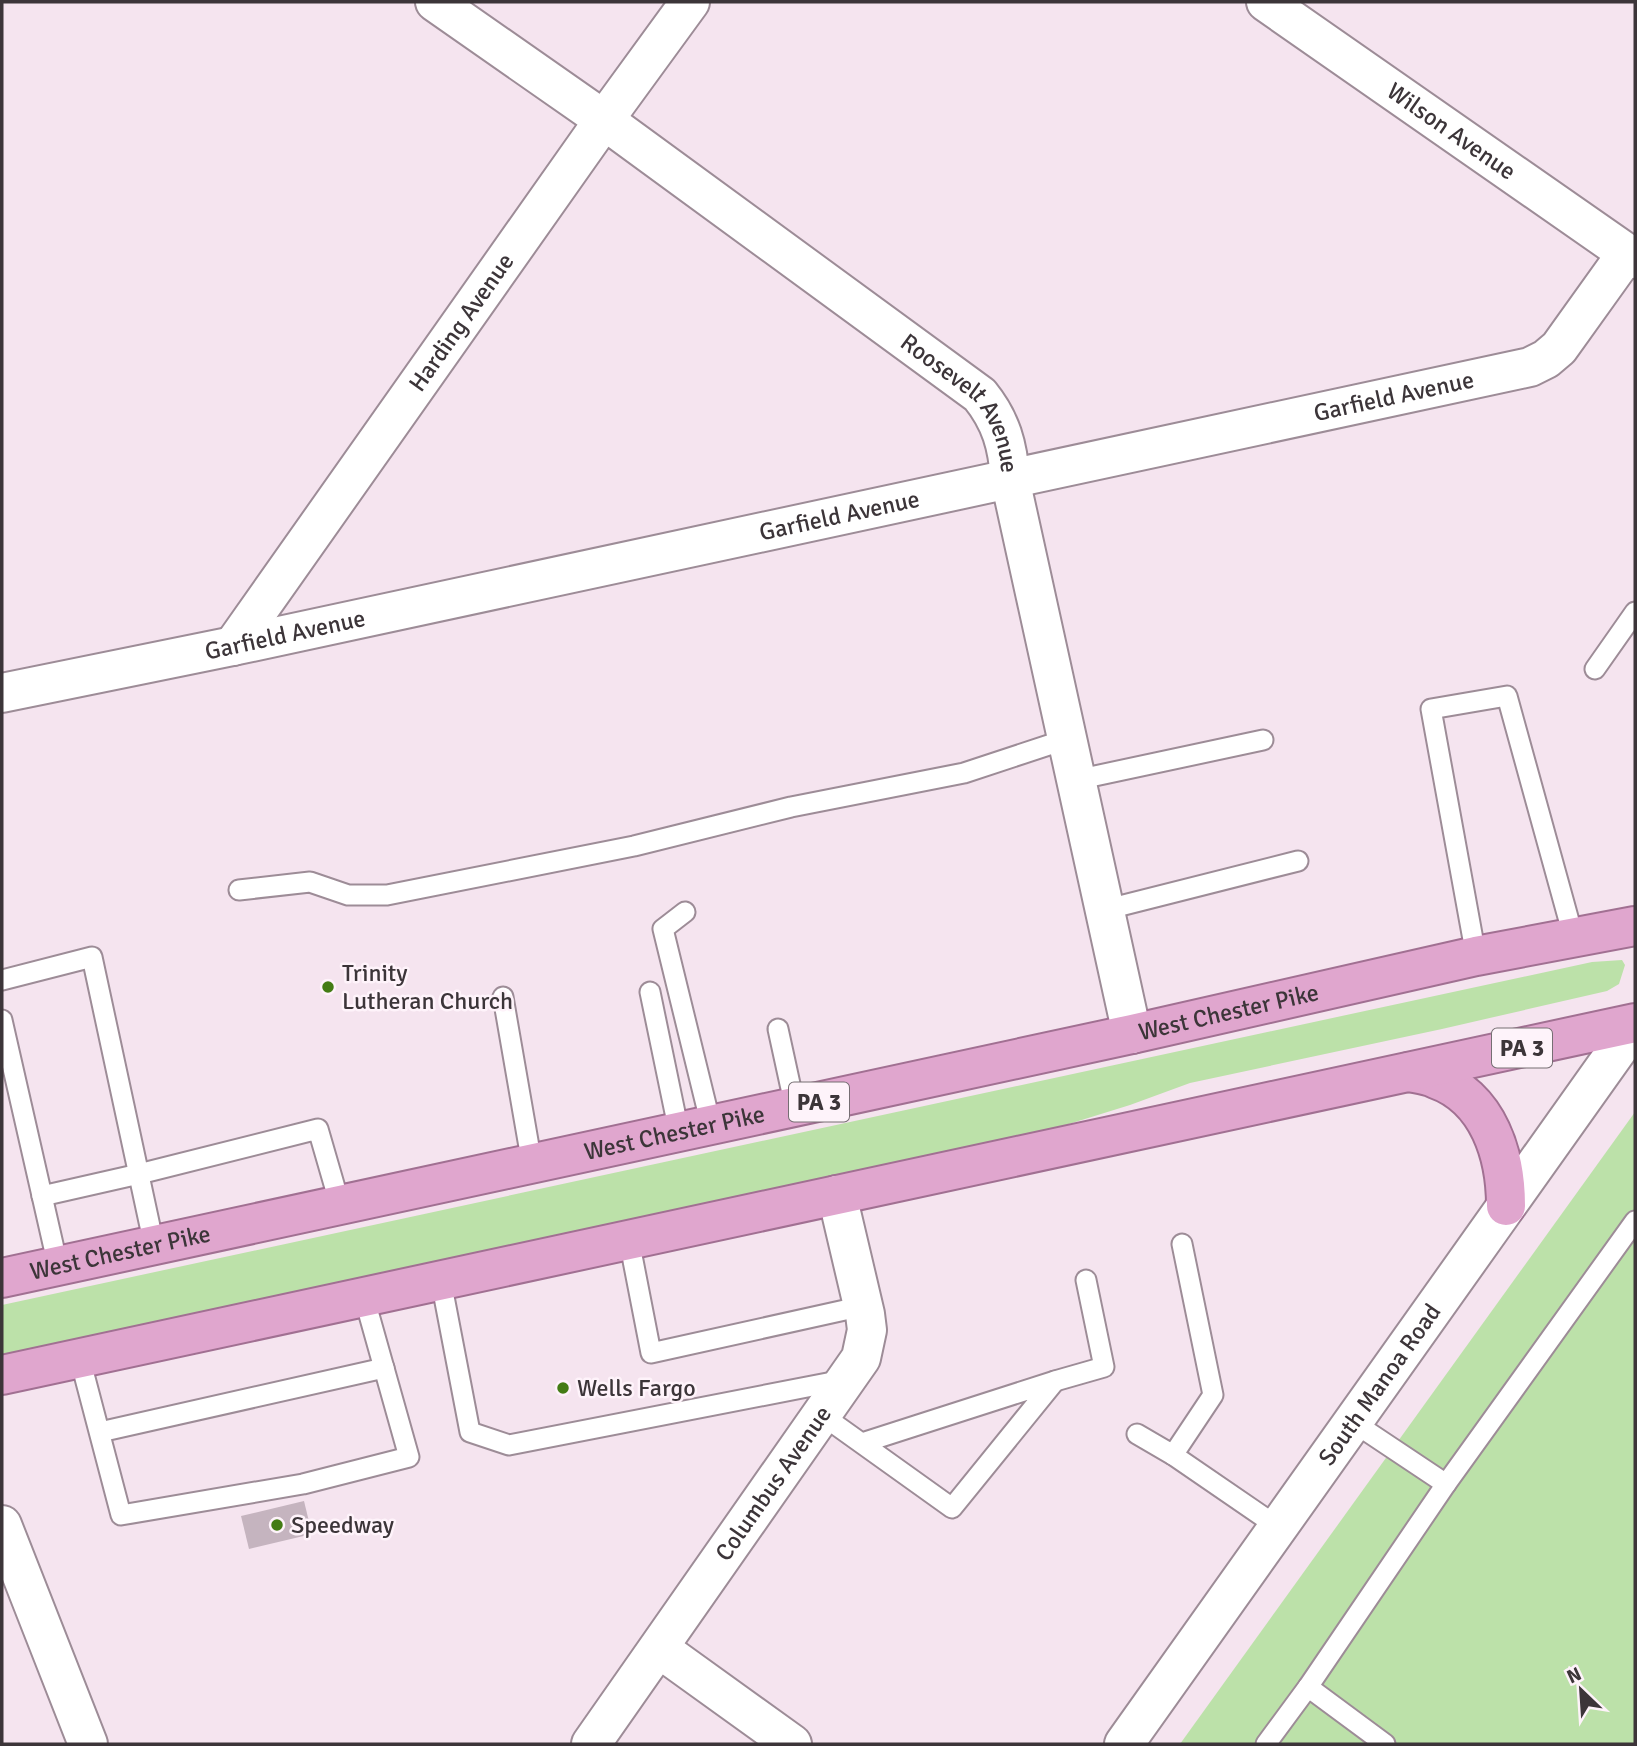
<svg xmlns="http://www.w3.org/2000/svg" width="1637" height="1746" font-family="Signika,sans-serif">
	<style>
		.green { fill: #bce1a9 }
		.building { fill: #c5b4bf }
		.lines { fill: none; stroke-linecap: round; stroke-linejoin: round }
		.service-casing { stroke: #9d8c97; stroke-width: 23 }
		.minor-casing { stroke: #9d8c97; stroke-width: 42 }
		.tertiary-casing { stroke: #9d8c97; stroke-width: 42 }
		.trunk-casing { stroke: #a17092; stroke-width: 42 }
		.service { stroke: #fff; stroke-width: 19 }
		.minor { stroke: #fff; stroke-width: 38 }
		.tertiary { stroke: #fff; stroke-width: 38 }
		.trunk { stroke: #e0a6ce; stroke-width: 38 }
		.poi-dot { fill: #437c14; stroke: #fef3fa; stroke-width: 2.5 }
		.labels { text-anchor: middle; stroke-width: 5; stroke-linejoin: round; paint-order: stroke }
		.shield { fill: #fef3fa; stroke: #766e73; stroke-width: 2 }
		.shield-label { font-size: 23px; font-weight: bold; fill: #3c3539 }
		.street-label { font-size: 24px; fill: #3c3539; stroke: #fef3fa }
		.poi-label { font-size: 24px; fill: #3c3539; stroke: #fef3fa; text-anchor: start }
	</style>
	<rect width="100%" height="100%" fill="#f5e4ef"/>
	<g class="green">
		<polygon points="1622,960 1625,965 1619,984 1607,991 1442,1029 1190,1083 1130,1105 1043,1132 2,1358 2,1305 1592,962"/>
		<polygon points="1635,1112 1635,1744 1180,1744"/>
	</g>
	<polygon class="building" points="304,1501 312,1534 249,1549 241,1516"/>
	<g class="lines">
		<defs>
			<g id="service">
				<polyline points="1595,669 1635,612"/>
				<polyline points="1076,780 1263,740"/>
				<polyline points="239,890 310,882 348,895 387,895 634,846 791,807 964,773 1067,739"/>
				<polyline points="1104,910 1298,861"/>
				<polyline points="685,912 663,929 711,1125"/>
				<polyline points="1476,956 1431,709 1507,696 1574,939"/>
				<polyline points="2,980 92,957 154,1245"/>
				<polyline points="650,992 679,1132"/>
				<polyline points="503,997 532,1164"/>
				<polyline points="2,1020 58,1266"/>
				<polyline points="778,1029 795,1107"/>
				<polyline points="42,1196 139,1174 318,1129 340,1205"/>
				<polyline points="629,1240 651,1353 863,1306"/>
				<polyline points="441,1281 470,1432 509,1445 843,1380"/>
				<polyline points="80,1359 121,1515 303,1484 409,1457 364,1297"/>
				<polyline points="1055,1381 1104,1367 1086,1280"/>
				<polyline points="822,1415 952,1508 1055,1381 862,1443"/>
				<polyline points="100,1432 384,1368"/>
				<polyline points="1137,1434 1173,1455 1278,1527"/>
				<polyline points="1173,1455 1213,1395 1182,1244"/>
				<polyline points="1446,1484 1635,1221"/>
				<polyline points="1308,1687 1385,1744"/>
				<polyline points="1266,1744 1308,1687 1446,1484 1353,1422"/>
			</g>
			<g id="minor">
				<path id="s1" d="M435,2L604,120L980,395C1001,421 1008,446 1010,479L1132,1034"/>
				<path id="s2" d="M1266,2L1635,259"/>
				<path id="s3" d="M233,646L604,120L690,2"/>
				<path id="s4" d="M2,693L233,646L1530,367L1546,359L1559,348L1627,253"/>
				<polyline points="2,1525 88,1744"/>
				<polyline points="660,1649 792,1744"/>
				<path id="s5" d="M591,1744L861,1358L867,1330L865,1314L837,1195"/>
			</g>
			<g id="tertiary">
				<path id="s6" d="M1124,1744L1635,1025"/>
			</g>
			<g id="trunk">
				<path d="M1409,1072C1418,1074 1428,1075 1436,1079C1489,1098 1506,1156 1506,1206"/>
				<path id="s7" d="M2,1278L1132,1034L1476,956L1635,926"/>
				<polyline points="2,1375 1635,1023"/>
			</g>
		</defs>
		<use href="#service" class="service-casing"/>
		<use href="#minor" class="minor-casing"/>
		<use href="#tertiary" class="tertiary-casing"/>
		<use href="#trunk" class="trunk-casing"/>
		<use href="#service" class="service"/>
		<use href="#minor" class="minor"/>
		<use href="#tertiary" class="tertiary"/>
		<use href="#trunk" class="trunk"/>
	</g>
	<g class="poi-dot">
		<circle cx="328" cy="987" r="7"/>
		<circle cx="563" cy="1388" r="7"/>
		<circle cx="277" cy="1525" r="7"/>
	</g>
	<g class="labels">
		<g class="shield">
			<rect x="1492" y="1028.5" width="60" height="39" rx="5"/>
			<rect x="789" y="1082.5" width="60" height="39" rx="5"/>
		</g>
		<g class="shield-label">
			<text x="1522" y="1056">PA 3</text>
			<text x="819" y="1110">PA 3</text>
		</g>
		<g class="street-label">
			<text dy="8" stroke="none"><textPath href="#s2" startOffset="226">Wilson Avenue</textPath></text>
			<text dy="8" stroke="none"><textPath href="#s3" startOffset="396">Harding Avenue</textPath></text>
			<text dy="8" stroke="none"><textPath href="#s4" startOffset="1423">Garfield Avenue</textPath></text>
			<text dy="8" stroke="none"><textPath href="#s1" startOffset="667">Roosevelt Avenue</textPath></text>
			<text dy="8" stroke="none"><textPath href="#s4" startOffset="856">Garfield Avenue</textPath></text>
			<text dy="8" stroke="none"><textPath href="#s4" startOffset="289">Garfield Avenue</textPath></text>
			<text dy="8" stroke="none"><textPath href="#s7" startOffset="1255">West Chester Pike</textPath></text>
			<text dy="8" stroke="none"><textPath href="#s7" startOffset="688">West Chester Pike</textPath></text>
			<text dy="8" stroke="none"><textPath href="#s7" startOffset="121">West Chester Pike</textPath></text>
			<text dy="8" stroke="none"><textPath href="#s6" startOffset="441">South Manoa Road</textPath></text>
			<text dy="8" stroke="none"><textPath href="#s5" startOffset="318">Columbus Avenue</textPath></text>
		</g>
		<g class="poi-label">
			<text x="342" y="981">Trinity<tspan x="342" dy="28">Lutheran Church</tspan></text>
			<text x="577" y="1396">Wells Fargo</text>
			<text x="291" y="1533">Speedway</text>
		</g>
	</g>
	<rect width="1637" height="1746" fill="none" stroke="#3c3539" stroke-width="7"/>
	<g transform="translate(1581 1690) rotate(335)" stroke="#fef3fa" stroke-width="5" paint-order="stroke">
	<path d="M0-5L12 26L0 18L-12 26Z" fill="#3c3539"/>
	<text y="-10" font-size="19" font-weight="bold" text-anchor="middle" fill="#3c3539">N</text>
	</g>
</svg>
